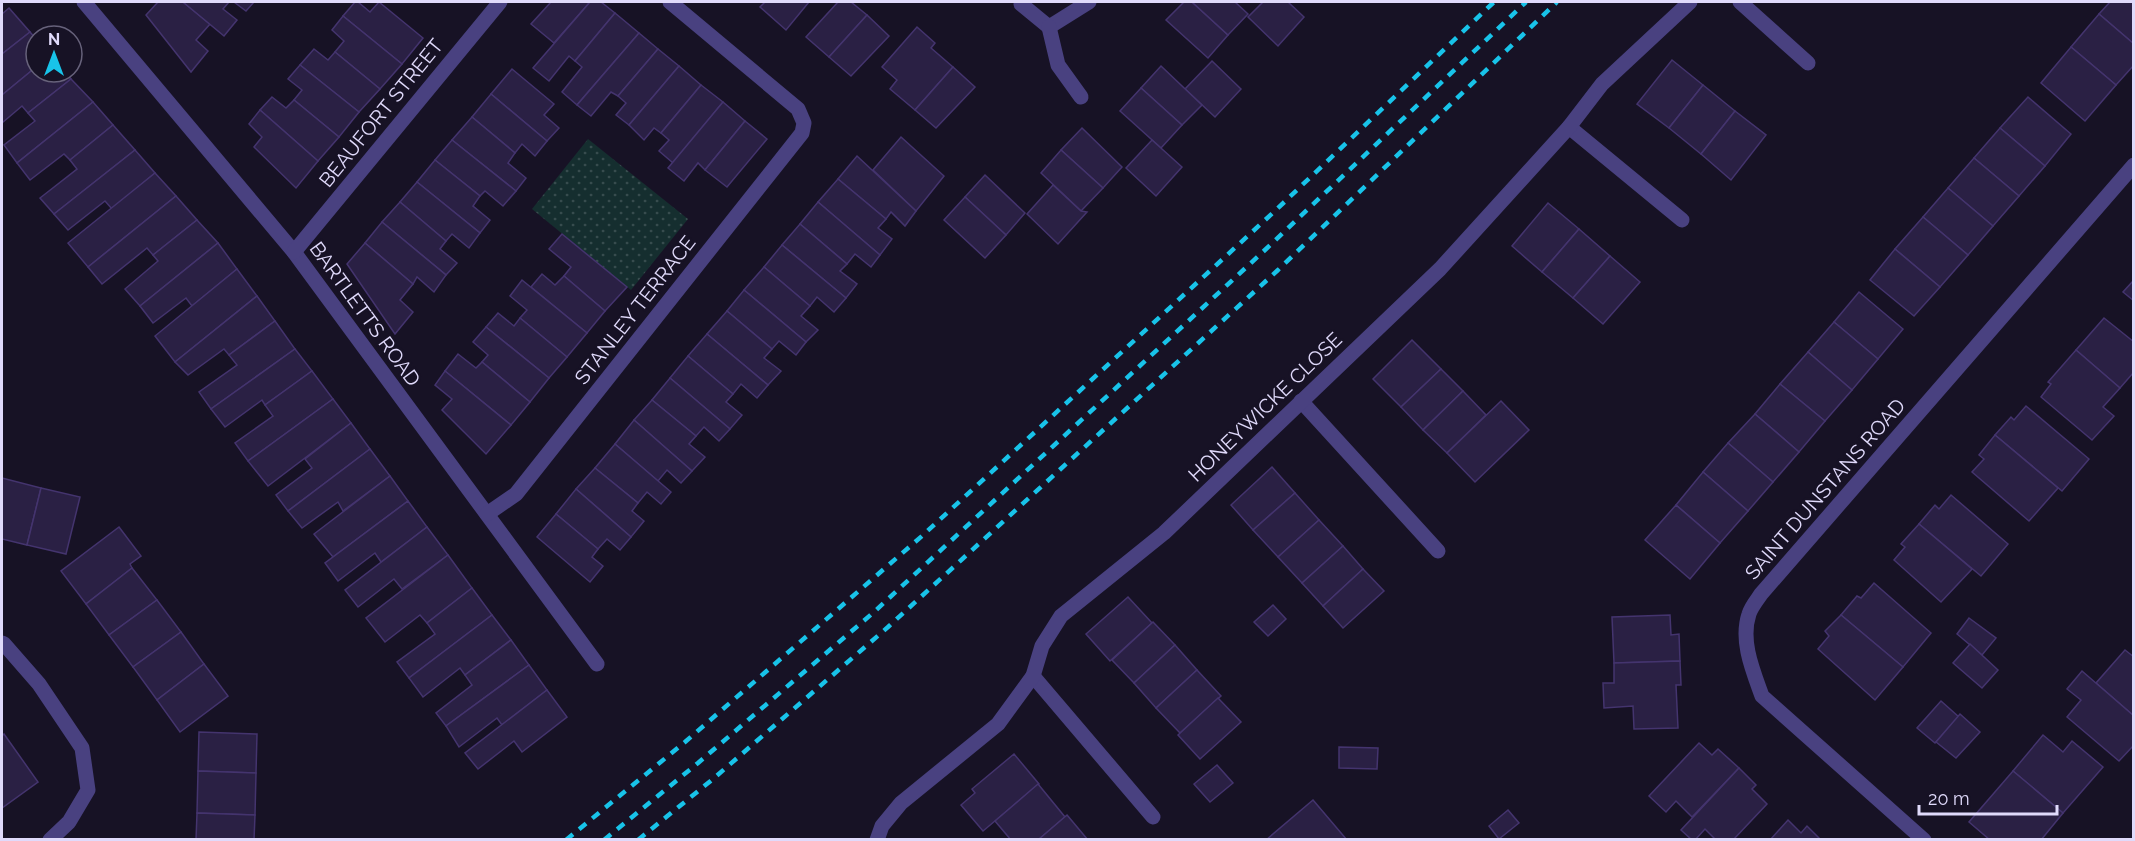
<svg xmlns="http://www.w3.org/2000/svg" width="2135" height="841" font-family="Raleway,sans-serif">
	<style>
		.garden { fill: url(#garden-dots) }
		.building { fill: #2a2044; stroke: #44346e; stroke-width: 1.5 }
		.lines { fill: none; stroke-linecap: round; stroke-linejoin: round }
		.minor { stroke: #494180; stroke-width: 15 }
		.rail { stroke: #18c3e9; stroke-width: 4.5; stroke-dasharray: 9 8; stroke-linecap: butt }
		.labels { text-anchor: middle; stroke-width: 5; stroke-linejoin: round; paint-order: stroke }
		.street-label { font-size: 20px; fill: #e0dafb; stroke: #171225 }
	</style>
	<defs>
		<pattern id="garden-dots" width="8" height="8" patternUnits="userSpaceOnUse" patternTransform="scale(1.5)"><rect width="8" height="8" fill="#152e2f"/><path d="M2 2h.1M6 6h.1" fill="none" stroke="#374c4e" stroke-width="1.8" stroke-linecap="round"/></pattern>
	</defs>
	<rect width="100%" height="100%" fill="#171225"/>
	<polygon class="garden" points="588,139 688,219 631,290 532,209"/>
	<g class="building">
		<polygon points="158,2 183,2 210,24 196,40 208,51 191,72 146,15"/>
		<polygon points="183,2 229,2 223,9 237,20 224,36"/>
		<polygon points="234,2 254,2 246,11"/>
		<polygon points="355,2 358,2 370,12 379,2 423,38 402,64 343,16"/>
		<polygon points="551,2 590,2 554,43 531,24"/>
		<polygon points="590,2 601,2 615,13 575,61 569,56 549,81 533,68"/>
		<polygon points="765,2 809,2 786,30 760,7"/>
		<polygon points="838,2 851,2 867,15 829,57 806,37"/>
		<polygon points="1184,2 1192,2 1228,35 1208,58 1166,20"/>
		<polygon points="1192,2 1235,2 1248,14 1228,35"/>
		<polygon points="1263,2 1288,2 1304,17 1278,46 1248,17"/>
		<polygon points="2110,2 2134,2 2134,44 2099,14"/>
		<polygon points="9,8 30,32 2,54 2,14"/>
		<polygon points="615,13 639,33 577,105 562,92 582,67 575,61"/>
		<polygon points="2099,14 2134,44 2134,65 2116,85 2071,47"/>
		<polygon points="867,15 889,36 851,76 829,57"/>
		<polygon points="343,16 402,64 380,89 335,52 344,41 332,30"/>
		<polygon points="917,27 935,43 931,48 953,67 915,110 890,89 897,80 882,67"/>
		<polygon points="30,32 36,39 36,67 2,95 2,54"/>
		<polygon points="639,33 658,49 618,96 611,92 591,116 577,105"/>
		<polygon points="2071,47 2116,85 2085,121 2041,83"/>
		<polygon points="314,49 328,60 335,52 380,89 359,112 300,65"/>
		<polygon points="658,49 679,66 629,125 616,115 626,103 618,96"/>
		<polygon points="1672,60 1703,85 1669,128 1637,104"/>
		<polygon points="1212,61 1241,89 1215,117 1185,89"/>
		<polygon points="300,65 359,112 339,137 294,100 302,90 288,79"/>
		<polygon points="679,66 701,85 661,133 654,128 644,140 629,125"/>
		<polygon points="1161,66 1202,105 1182,125 1141,88"/>
		<polygon points="36,67 36,72 65,72 71,79 28,113 22,106 2,123 2,95"/>
		<polygon points="953,67 975,87 936,128 915,110"/>
		<polygon points="512,69 554,104 544,115 559,128 547,141 491,94"/>
		<polygon points="71,79 93,102 17,163 4,145 35,121 28,113"/>
		<polygon points="701,85 723,102 673,163 659,151 669,140 661,133"/>
		<polygon points="1703,85 1735,111 1701,154 1669,128"/>
		<polygon points="1141,88 1182,125 1161,148 1120,111"/>
		<polygon points="491,94 547,141 535,156 522,144 515,153 472,117"/>
		<polygon points="272,97 286,108 294,100 339,137 318,161 260,110"/>
		<polygon points="2028,97 2071,134 2045,166 2000,128"/>
		<polygon points="93,102 113,125 70,160 64,154 30,180 17,163"/>
		<polygon points="723,102 745,121 705,170 698,163 684,181 668,168"/>
		<polygon points="260,110 318,161 296,188 254,147 262,137 249,124"/>
		<polygon points="1735,111 1766,135 1731,180 1701,154"/>
		<polygon points="472,117 515,153 508,163 526,178 516,191 452,140"/>
		<polygon points="745,121 767,139 727,187 705,170"/>
		<polygon points="113,125 135,150 54,214 40,198 77,169 70,160"/>
		<polygon points="1082,128 1122,167 1103,188 1061,150"/>
		<polygon points="2000,128 2045,166 2019,196 1974,158"/>
		<polygon points="901,137 944,176 916,211 873,170"/>
		<polygon points="452,140 516,191 503,206 485,191 480,196 435,160"/>
		<polygon points="1152,140 1182,167 1156,196 1126,168"/>
		<polygon points="135,150 155,173 112,209 105,201 68,230 54,214"/>
		<polygon points="1061,150 1103,188 1081,211 1041,173"/>
		<polygon points="857,156 916,211 905,226 891,212 886,219 838,179"/>
		<polygon points="1974,158 2019,196 1993,226 1948,188"/>
		<polygon points="435,160 480,196 473,206 490,220 480,233 417,182"/>
		<polygon points="155,173 176,196 88,267 68,243"/>
		<polygon points="985,175 1025,213 1006,235 965,197"/>
		<polygon points="838,179 886,219 878,228 892,239 880,255 818,202"/>
		<polygon points="417,182 480,233 469,248 452,234 446,241 400,202"/>
		<polygon points="1053,185 1081,211 1087,212 1058,244 1027,214"/>
		<polygon points="1948,188 1993,226 1968,255 1923,217"/>
		<polygon points="176,196 197,220 153,255 147,248 102,284 88,267"/>
		<polygon points="965,197 1006,235 985,258 944,220"/>
		<polygon points="400,202 446,241 440,249 457,263 446,275 382,222"/>
		<polygon points="818,202 880,255 871,267 855,254 847,264 800,224"/>
		<polygon points="1548,203 1579,229 1542,272 1512,246"/>
		<polygon points="1923,217 1968,255 1940,287 1895,249"/>
		<polygon points="197,220 218,243 140,306 125,289 158,261 153,255"/>
		<polygon points="382,222 446,275 434,292 417,277 413,284 365,243"/>
		<polygon points="800,224 847,264 840,271 857,284 846,298 782,245"/>
		<polygon points="1579,229 1610,256 1573,298 1542,272"/>
		<polygon points="562,234 627,287 605,311 564,276 571,267 549,249"/>
		<polygon points="218,243 237,269 192,306 186,298 153,323 140,306"/>
		<polygon points="365,243 413,284 400,300 413,312 395,334 347,264"/>
		<polygon points="782,245 846,298 834,312 817,297 810,306 764,267"/>
		<polygon points="1895,249 1940,287 1914,316 1870,280"/>
		<polygon points="1610,256 1640,282 1603,324 1573,298"/>
		<polygon points="764,267 810,306 801,316 818,330 806,342 744,290"/>
		<polygon points="237,269 257,296 175,362 155,336"/>
		<polygon points="542,274 555,285 564,276 605,311 587,333 531,287"/>
		<polygon points="522,280 587,333 567,357 520,318 527,310 510,296"/>
		<polygon points="2134,280 2134,301 2123,292"/>
		<polygon points="744,290 806,342 796,355 779,341 772,349 727,311"/>
		<polygon points="1859,292 1903,329 1878,359 1834,322"/>
		<polygon points="257,296 275,321 229,355 224,349 188,375 175,362"/>
		<polygon points="727,311 772,349 764,358 781,371 768,385 707,334"/>
		<polygon points="498,313 514,326 520,318 567,357 549,378 486,327"/>
		<polygon points="2104,318 2134,342 2134,372 2120,388 2076,350"/>
		<polygon points="275,321 295,349 211,409 199,392 237,365 229,355"/>
		<polygon points="1834,322 1878,359 1852,390 1808,352"/>
		<polygon points="486,327 549,378 530,402 482,362 488,355 473,342"/>
		<polygon points="707,334 768,385 757,398 741,384 733,394 688,356"/>
		<polygon points="1412,340 1441,369 1401,407 1373,379"/>
		<polygon points="295,349 312,371 265,405 262,400 225,427 211,409"/>
		<polygon points="2076,350 2120,388 2103,407 2114,416 2092,440 2041,397 2051,384 2048,382"/>
		<polygon points="1808,352 1852,390 1825,421 1780,384"/>
		<polygon points="458,354 476,368 482,362 530,402 511,425 445,371"/>
		<polygon points="688,356 733,394 726,402 742,415 730,429 670,378"/>
		<polygon points="1441,369 1463,391 1423,430 1401,407"/>
		<polygon points="312,371 333,399 248,461 235,443 273,416 265,405"/>
		<polygon points="445,371 511,425 486,454 442,410 452,399 435,385"/>
		<polygon points="670,378 730,429 719,441 704,427 696,436 652,400"/>
		<polygon points="1780,384 1825,421 1799,452 1755,414"/>
		<polygon points="1463,391 1486,415 1447,453 1423,430"/>
		<polygon points="333,399 351,423 268,486 248,461"/>
		<polygon points="652,400 696,436 689,444 705,457 692,471 634,420"/>
		<polygon points="1501,401 1529,430 1475,482 1447,453"/>
		<polygon points="2026,406 2089,459 2062,491 1995,435 2011,417 2014,420"/>
		<polygon points="1755,414 1799,452 1773,482 1728,443"/>
		<polygon points="634,420 692,471 681,483 667,470 658,481 615,444"/>
		<polygon points="351,423 370,449 288,511 276,495 312,468 305,459"/>
		<polygon points="1995,435 2058,488 2029,521 1972,472 1984,459 1979,455"/>
		<polygon points="1728,443 1773,482 1748,511 1703,472"/>
		<polygon points="615,444 671,492 661,504 647,492 638,503 595,468"/>
		<polygon points="370,449 390,476 343,511 338,502 302,528 288,511"/>
		<polygon points="1272,467 1295,493 1253,530 1231,505"/>
		<polygon points="595,468 638,503 632,511 644,521 631,537 576,489"/>
		<polygon points="1703,472 1748,511 1720,543 1676,505"/>
		<polygon points="390,476 408,501 333,557 314,534"/>
		<polygon points="2,478 41,488 27,545 2,539"/>
		<polygon points="41,488 80,497 66,554 27,545"/>
		<polygon points="576,489 631,537 620,550 607,539 598,549 556,514"/>
		<polygon points="1295,493 1319,520 1278,557 1253,530"/>
		<polygon points="1951,495 2008,544 1981,576 1919,524 1935,505 1939,509"/>
		<polygon points="408,501 427,527 381,562 375,553 338,581 325,563"/>
		<polygon points="1676,505 1720,543 1690,579 1645,540"/>
		<polygon points="556,514 598,549 592,557 603,566 590,582 537,537"/>
		<polygon points="1319,520 1343,546 1302,583 1278,557"/>
		<polygon points="1919,524 1972,569 1941,602 1894,560 1905,547 1901,544"/>
		<polygon points="119,527 141,556 130,564 132,568 86,604 61,571"/>
		<polygon points="427,527 448,555 402,589 394,579 358,607 345,590"/>
		<polygon points="1343,546 1363,569 1323,606 1302,583"/>
		<polygon points="448,555 472,588 427,623 420,615 385,642 366,618"/>
		<polygon points="132,568 157,600 109,635 86,604"/>
		<polygon points="1363,569 1384,591 1343,628 1323,606"/>
		<polygon points="1874,583 1931,633 1903,667 1841,615 1857,596 1861,598"/>
		<polygon points="472,588 492,615 409,678 397,662 435,634 427,623"/>
		<polygon points="1128,597 1152,623 1110,661 1086,634"/>
		<polygon points="157,600 181,632 133,667 109,635"/>
		<polygon points="1273,605 1286,619 1268,636 1254,622"/>
		<polygon points="492,615 511,640 465,675 460,668 423,697 409,678"/>
		<polygon points="1670,615 1671,635 1679,634 1680,661 1614,663 1612,617"/>
		<polygon points="1841,615 1903,667 1875,700 1818,649 1829,636 1825,631"/>
		<polygon points="1969,618 1996,638 1982,655 1957,634"/>
		<polygon points="1153,622 1175,645 1134,683 1112,660"/>
		<polygon points="181,632 204,664 157,700 133,667"/>
		<polygon points="511,640 529,665 446,726 436,713 472,685 465,675"/>
		<polygon points="1970,644 1998,670 1982,688 1953,663"/>
		<polygon points="1175,645 1197,670 1156,708 1134,683"/>
		<polygon points="2125,650 2134,657 2134,716 2096,683"/>
		<polygon points="1680,661 1681,685 1676,685 1678,728 1634,729 1633,706 1604,708 1603,683 1614,683 1614,663"/>
		<polygon points="204,664 228,696 180,732 157,700"/>
		<polygon points="529,665 547,690 502,725 497,718 459,747 446,726"/>
		<polygon points="1197,670 1221,696 1180,733 1156,708"/>
		<polygon points="2082,671 2134,716 2134,745 2119,761 2067,717 2081,700 2067,689"/>
		<polygon points="547,690 567,717 522,752 514,741 478,769 465,753"/>
		<polygon points="1218,698 1241,722 1200,759 1178,735"/>
		<polygon points="1941,701 1959,717 1935,743 1917,728"/>
		<polygon points="1960,714 1980,732 1956,758 1936,742"/>
		<polygon points="199,732 257,734 256,773 198,771"/>
		<polygon points="4,734 38,782 2,808 2,736"/>
		<polygon points="2043,735 2063,752 2072,741 2103,767 2063,813 2013,771"/>
		<polygon points="1699,743 1712,755 1718,749 1739,768 1692,817 1676,801 1666,812 1649,796"/>
		<polygon points="1339,747 1378,748 1377,769 1339,768"/>
		<polygon points="1014,754 1039,784 983,831 961,805 975,793 972,789"/>
		<polygon points="1217,765 1233,783 1210,802 1194,784"/>
		<polygon points="1739,768 1756,785 1752,789 1767,804 1733,840 1716,840 1705,829 1695,840 1692,840 1681,830"/>
		<polygon points="198,771 256,773 255,815 197,813"/>
		<polygon points="2013,771 2063,813 2041,840 1990,840 1969,822"/>
		<polygon points="1038,784 1065,817 1038,840 1011,840 995,821"/>
		<polygon points="1313,800 1347,840 1266,840"/>
		<polygon points="1508,810 1519,823 1499,839 1489,826"/>
		<polygon points="197,813 255,815 254,840 196,840"/>
		<polygon points="1067,815 1088,840 1038,840"/>
		<polygon points="1788,820 1801,833 1807,826 1821,840 1770,840"/>
	</g>
	<g class="lines">
		<g class="minor">
			<polyline points="84,2 294,252 597,664"/>
			<polyline points="1740,2 1808,63"/>
			<polyline points="1021,4 1049,27 1089,2"/>
			<polyline points="1049,27 1058,65 1081,97"/>
			<polyline points="1569,127 1682,220"/>
			<polyline points="294,252 500,2"/>
			<polyline points="1301,401 1438,551"/>
			<polyline points="487,514 516,494 802,133 804,123 798,109 670,2"/>
			<polyline points="2,643 4,644 39,684 82,748 88,790 69,822 50,840"/>
			<polyline points="1033,676 1153,817"/>
			<polyline points="877,840 882,826 901,803 998,724 1033,676 1042,646 1061,616 1164,533 1440,269 1569,127 1602,84 1690,2"/>
			<path d="M1924,840L1762,696C1753,671 1740,641 1749,614C1751,607 1757,600 1761,594L2134,165"/>
		</g>
		<g class="rail">
			<polyline points="566,840 685,742 922,536 1276,210 1494,2"/>
			<polyline points="604,840 698,763 874,612 1266,249 1526,2"/>
			<polyline points="638,840 713,779 888,627 1278,270 1557,2"/>
		</g>
	</g>
	<g class="labels">
		<g class="street-label">
			<text transform="translate(381 113) rotate(-51)" y="7">BEAUFORT STREET</text>
			<text transform="translate(635 310) rotate(-52)" y="7">STANLEY TERRACE</text>
			<text transform="translate(365 314) rotate(54)" y="7">BARTLETTS ROAD</text>
			<text transform="translate(1265 407) rotate(-44)" y="7">HONEYWICKE CLOSE</text>
			<text transform="translate(1825 489) rotate(-49)" y="7">SAINT DUNSTANS ROAD</text>
		</g>
	</g>
	<rect width="2135" height="841" fill="none" stroke="#e0dafb" stroke-width="6"/>
	<g transform="translate(54 54)"><circle r="28" fill="#171225" stroke="#67627b" stroke-width="1.5"/>
	<path d="M0-4.5L10 22L0 15L-10 22Z" fill="#18c3e9"/>
	<text y="-9" font-size="16" font-weight="bold" text-anchor="middle" fill="#e0dafb">N</text>
	</g>
	<path d="M1919 805v9h138v-9" fill="none" stroke="#e0dafb" stroke-width="3"/>
	<text x="1928" y="805" font-size="18" fill="#e0dafb" stroke="#171225" stroke-width="4.5" paint-order="stroke">20 m</text>
</svg>
